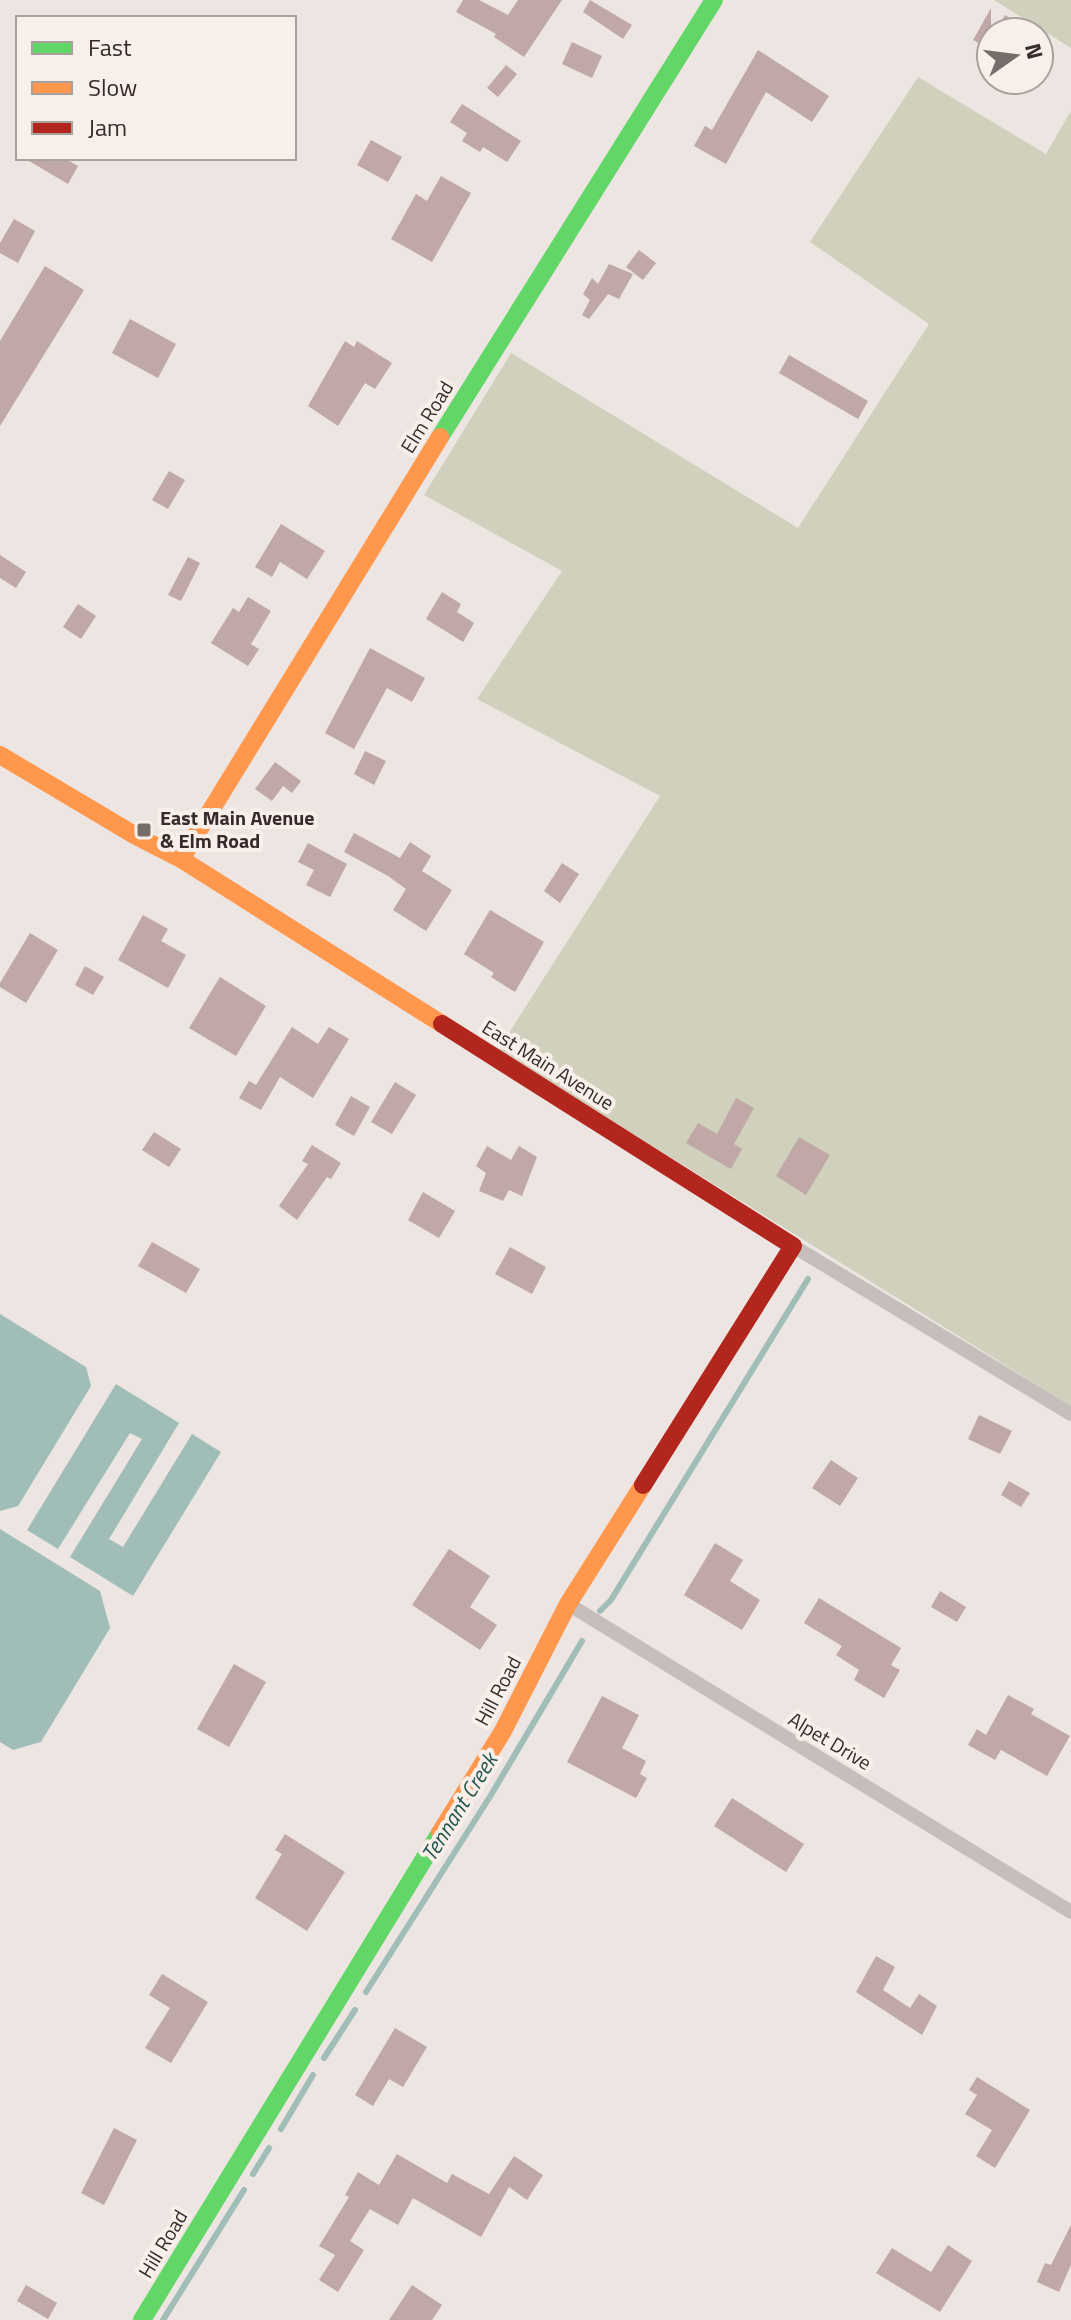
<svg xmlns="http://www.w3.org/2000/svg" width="1071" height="2320" font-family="'Titillium Web',sans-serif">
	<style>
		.green { fill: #d1d0bd }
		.water { fill: #a0bdb7 }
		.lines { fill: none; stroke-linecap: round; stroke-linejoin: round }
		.stream { stroke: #a0bdb7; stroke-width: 6 }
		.building { fill: #bfa8a5 }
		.street { stroke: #c6bebb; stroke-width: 14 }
		.fast { stroke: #63d668; stroke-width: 18 }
		.slow { stroke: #ff974d; stroke-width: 18 }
		.jam { stroke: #b3261e; stroke-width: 18 }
		.poi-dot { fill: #766c6a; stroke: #f8efea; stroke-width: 3 }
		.labels { text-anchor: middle; stroke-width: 8; stroke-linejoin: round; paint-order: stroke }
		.street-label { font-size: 20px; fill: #362b2a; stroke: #f8efea }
		.poi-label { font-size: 20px; font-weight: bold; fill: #362b2a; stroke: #f8efea; text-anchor: start }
		.water-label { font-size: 22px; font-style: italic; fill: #22554e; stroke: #f8efea }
	</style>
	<rect width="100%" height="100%" fill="#ede5e2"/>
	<g class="green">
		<polygon points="994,0 1071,0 1071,48"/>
		<polygon points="918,77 1046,154 1071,111 1071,1406 498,1050 660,796 477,699 562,571 424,495 511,353 798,528 929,324 810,242"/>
	</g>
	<g class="water">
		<polygon points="0,1314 86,1367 91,1386 18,1506 0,1511"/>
		<polygon points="116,1384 179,1423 109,1539 123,1547 192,1434 221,1452 133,1596 70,1557 142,1439 130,1433 58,1549 27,1530"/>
		<polygon points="0,1529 100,1591 110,1628 41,1742 13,1750 0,1742"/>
	</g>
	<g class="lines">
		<g class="stream">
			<polyline points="600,1611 611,1600 808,1279"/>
			<polyline points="366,1992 491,1795 582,1641"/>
			<polyline points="324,2058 355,2010"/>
			<polyline points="281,2129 313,2075"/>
			<polyline points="253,2174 269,2148"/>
			<polyline points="163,2320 244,2190"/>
		</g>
	</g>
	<g class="building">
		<polygon points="463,0 479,0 508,15 518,0 562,0 524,57 494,37 496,34 456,12"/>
		<polygon points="590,0 632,25 623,39 583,12"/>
		<polygon points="991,8 991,50 973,40"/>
		<polygon points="1005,15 1034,32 996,32"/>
		<polygon points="572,42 602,56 592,78 562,64"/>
		<polygon points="758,50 829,96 812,122 766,92 726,164 694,146 705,126 712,130"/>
		<polygon points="506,65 517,74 498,97 487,88"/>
		<polygon points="462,104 521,141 507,162 483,147 480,152 462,141 467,133 450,122"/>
		<polygon points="371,140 402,157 388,182 357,165"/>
		<polygon points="24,158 64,158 78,166 68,184"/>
		<polygon points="441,176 471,193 432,262 391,239 416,194 427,201"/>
		<polygon points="14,219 35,231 18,263 0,253 0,243"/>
		<polygon points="639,250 656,263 643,280 626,267"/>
		<polygon points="609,264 633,274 619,299 608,294 589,319 582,315 590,300 583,294 592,278 598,284"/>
		<polygon points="45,266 84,290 0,426 0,341"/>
		<polygon points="130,319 176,344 158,378 112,353"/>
		<polygon points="345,341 354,347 357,341 392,363 375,389 365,383 338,426 308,406"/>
		<polygon points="789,355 868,401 858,419 779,373"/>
		<polygon points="169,471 185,480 168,509 152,500"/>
		<polygon points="281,524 325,551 307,579 280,562 272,577 255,567"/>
		<polygon points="0,555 26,572 16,588 0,578"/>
		<polygon points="188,557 200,563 181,601 168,595"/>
		<polygon points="442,592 461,604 457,612 474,623 463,642 426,619"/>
		<polygon points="248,597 271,611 251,644 259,649 248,666 211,643 233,608 239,612"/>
		<polygon points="78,604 96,616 81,639 63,627"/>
		<polygon points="370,648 425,678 412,702 387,688 354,749 325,733"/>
		<polygon points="365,751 386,761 374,785 354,774"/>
		<polygon points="275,762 301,781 292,793 283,786 272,801 255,789"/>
		<polygon points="354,833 400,858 410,842 431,856 422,871 452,890 426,931 393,910 406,889 388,876 344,852"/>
		<polygon points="308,843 347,864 330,897 306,885 314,870 298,862"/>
		<polygon points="562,863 579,874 560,903 544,891"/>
		<polygon points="490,910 544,942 515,992 491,977 494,973 464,954"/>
		<polygon points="143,915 168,929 161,941 186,955 168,988 118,960"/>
		<polygon points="30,933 58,950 26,1003 0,987 0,983"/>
		<polygon points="85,966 104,977 93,995 75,985"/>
		<polygon points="220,977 266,1006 236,1056 189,1028"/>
		<polygon points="292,1027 318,1044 329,1027 349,1039 313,1098 280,1077 261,1110 239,1098 249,1081 256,1085"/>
		<polygon points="395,1082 416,1095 392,1134 371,1122"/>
		<polygon points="351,1096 370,1107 354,1136 335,1125"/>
		<polygon points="736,1098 754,1108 734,1144 742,1149 731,1169 686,1143 698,1123 717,1134"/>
		<polygon points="154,1132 181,1149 169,1167 142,1150"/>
		<polygon points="799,1137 830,1155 806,1195 776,1176"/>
		<polygon points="312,1145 341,1163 331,1179 327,1177 297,1220 279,1206 308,1164 302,1161"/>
		<polygon points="487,1146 511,1160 519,1146 537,1157 522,1196 509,1190 503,1201 479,1191 486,1173 476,1166"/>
		<polygon points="423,1192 455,1211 439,1238 408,1220"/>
		<polygon points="152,1242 200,1269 186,1293 138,1266"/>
		<polygon points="510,1247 546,1267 532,1294 495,1274"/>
		<polygon points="979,1415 1012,1431 1000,1454 968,1439"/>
		<polygon points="831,1460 858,1478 840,1506 812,1488"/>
		<polygon points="1009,1481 1030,1493 1021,1507 1001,1495"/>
		<polygon points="715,1543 743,1560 730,1581 760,1600 742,1630 684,1595"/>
		<polygon points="449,1549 490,1576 470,1607 497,1625 480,1650 412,1605"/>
		<polygon points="940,1591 966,1607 957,1622 931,1607"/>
		<polygon points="819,1598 901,1648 891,1665 900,1670 884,1698 854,1680 859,1670 836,1655 842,1646 804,1623"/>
		<polygon points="234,1664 266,1682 229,1747 197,1729"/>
		<polygon points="1008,1695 1034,1709 1031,1714 1070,1736 1047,1776 1001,1750 995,1760 968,1745 977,1729 986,1735"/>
		<polygon points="602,1696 639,1715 622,1748 646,1761 640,1774 647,1778 636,1798 567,1762"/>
		<polygon points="732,1798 804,1844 786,1872 714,1826"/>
		<polygon points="285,1834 345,1872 307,1931 255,1898 282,1854 275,1850"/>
		<polygon points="876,1956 895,1967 883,1990 910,2008 919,1994 937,2006 922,2035 856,1992"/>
		<polygon points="162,1974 208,2002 171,2063 145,2048 170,2008 149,1995"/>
		<polygon points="395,2028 427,2047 403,2087 389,2079 373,2106 355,2095"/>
		<polygon points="977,2077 1030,2110 995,2168 976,2156 992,2130 965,2114 977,2095 969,2090"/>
		<polygon points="114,2128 137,2140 104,2205 81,2193"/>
		<polygon points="397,2154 447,2183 452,2174 489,2194 514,2156 543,2175 527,2200 509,2187 481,2237 413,2198 398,2225 370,2209 350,2241 364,2250 338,2292 319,2280 335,2255 319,2246 349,2197 345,2195 358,2172 379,2185"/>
		<polygon points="1071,2225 1071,2265 1059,2292 1037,2282 1045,2263 1051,2265"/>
		<polygon points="948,2245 972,2261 940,2312 876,2273 892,2248 931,2272"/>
		<polygon points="26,2285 57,2303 48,2319 17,2301"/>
		<polygon points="412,2285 442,2305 432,2320 389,2320"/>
	</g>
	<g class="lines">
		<g class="street">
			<polyline points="793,1246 1071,1414"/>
			<polyline points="568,1604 1071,1912"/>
		</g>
		<g class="fast">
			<polyline points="440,437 714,0"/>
			<polyline points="142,2320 440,1833"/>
		</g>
		<g class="slow">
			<polyline points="0,755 136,836 181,859 442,1024"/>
			<polyline points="181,859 440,437"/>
			<polyline points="440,1833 503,1731 568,1604 643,1485"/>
		</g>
		<polyline class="jam" points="442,1024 793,1246 643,1485"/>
	</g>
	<rect class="poi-dot" x="136" y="822" width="16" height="16" rx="4"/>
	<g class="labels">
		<g class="street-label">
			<text transform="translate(427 417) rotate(-58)" y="7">Elm Road</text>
			<text transform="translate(548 1065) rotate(32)" y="7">East Main Avenue</text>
			<text transform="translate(498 1691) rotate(-62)" y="7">Hill Road</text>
			<text transform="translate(830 1741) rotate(31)" y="7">Alpet Drive</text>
			<text transform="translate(163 2244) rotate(-59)" y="7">Hill Road</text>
		</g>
		<g class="poi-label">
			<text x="160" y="825">East Main Avenue<tspan x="160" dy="23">&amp; Elm Road</tspan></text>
		</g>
		<g class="water-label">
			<text transform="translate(459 1807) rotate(-58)" y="8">Tennant Creek</text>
		</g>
	</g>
	<rect x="16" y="16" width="280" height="144" fill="#f8efea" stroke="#aaa19d" stroke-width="2"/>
	<rect x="32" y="42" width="40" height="12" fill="#63d668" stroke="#aaa19d" stroke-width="2"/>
	<text x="88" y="56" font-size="24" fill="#362b2a">Fast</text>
	<rect x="32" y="82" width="40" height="12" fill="#ff974d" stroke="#aaa19d" stroke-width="2"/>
	<text x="88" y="96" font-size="24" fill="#362b2a">Slow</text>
	<rect x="32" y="122" width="40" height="12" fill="#b3261e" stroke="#aaa19d" stroke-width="2"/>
	<text x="88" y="136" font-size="24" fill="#362b2a">Jam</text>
	<g transform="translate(1015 56) rotate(76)"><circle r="38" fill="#f8efea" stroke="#aaa19d" stroke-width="2"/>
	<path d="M0-6L14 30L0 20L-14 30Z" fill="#766c6a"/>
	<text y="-12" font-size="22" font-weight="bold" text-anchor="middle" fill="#362b2a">N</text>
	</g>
</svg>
